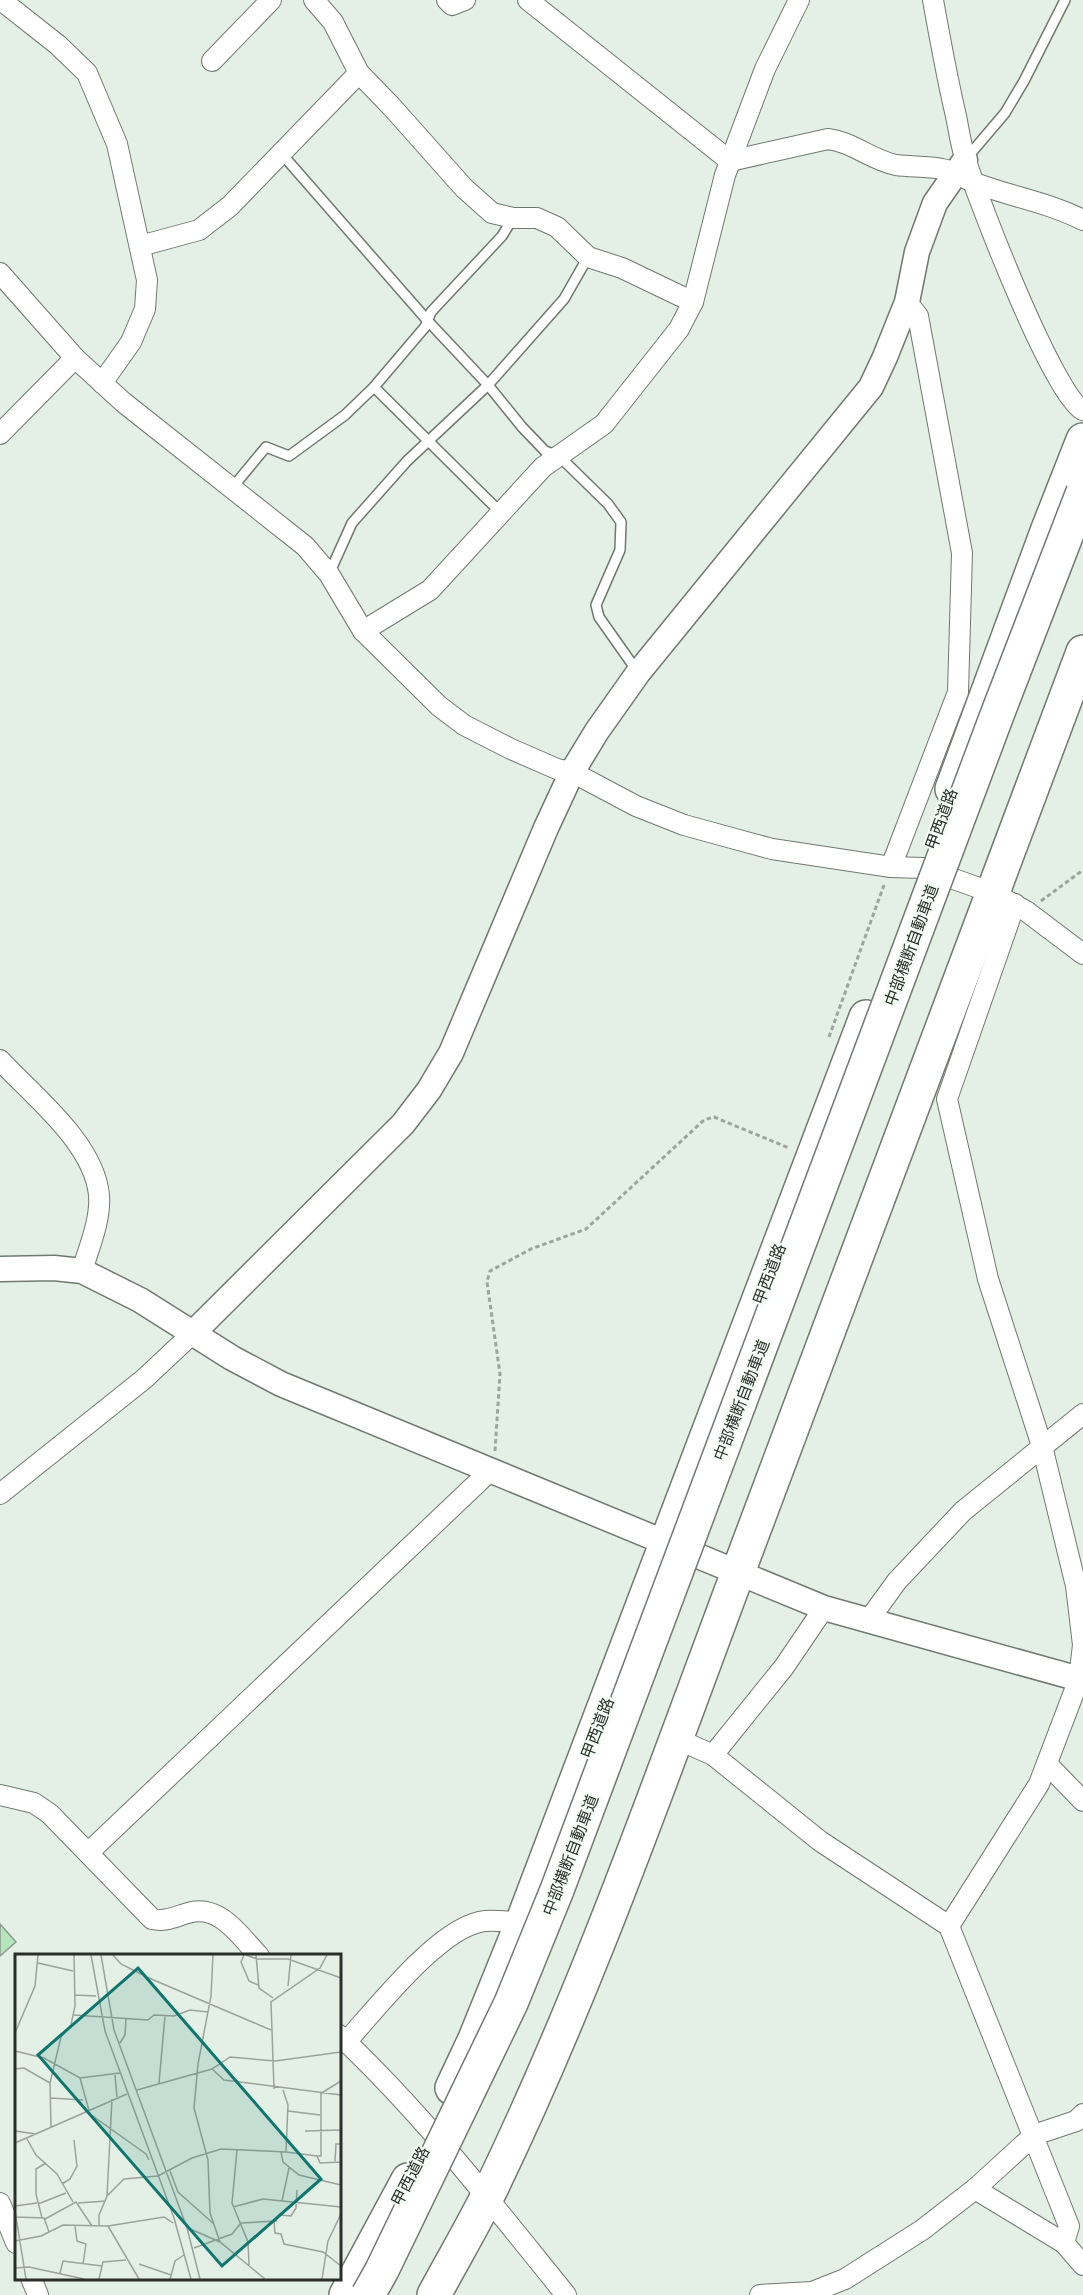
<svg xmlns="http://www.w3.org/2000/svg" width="1083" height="2295" font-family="Mulish,'Noto Sans JP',sans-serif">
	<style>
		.building { fill: #b3e7bb; stroke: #8f9990; stroke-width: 1.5 }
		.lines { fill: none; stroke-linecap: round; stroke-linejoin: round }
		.service-casing { stroke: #6f7970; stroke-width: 12 }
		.minor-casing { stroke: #6f7970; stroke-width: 22 }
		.tertiary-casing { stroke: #6f7970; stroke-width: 27 }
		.trunk-casing { stroke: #6f7970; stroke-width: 36 }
		.path { stroke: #9ca59d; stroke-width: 3; stroke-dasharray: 4.5 3; stroke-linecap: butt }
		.service { stroke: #fff; stroke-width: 9 }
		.minor { stroke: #fff; stroke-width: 20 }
		.tertiary { stroke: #fff; stroke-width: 24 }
		.trunk { stroke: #fff; stroke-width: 33 }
		.motorway-bridge-casing { stroke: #6f7970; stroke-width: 36; stroke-linecap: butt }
		.motorway-bridge { stroke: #fff; stroke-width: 33 }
		.labels { text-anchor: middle; stroke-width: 4.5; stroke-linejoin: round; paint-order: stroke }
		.street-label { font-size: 16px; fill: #2a2e2a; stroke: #f2fdf3 }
		.inset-road { fill: none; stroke: #9aa29b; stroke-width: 1.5 }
		.view { fill: #0f766e; fill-opacity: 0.15; stroke: #0f766e; stroke-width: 3 }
		.inset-edge { fill: none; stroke: #2a2e2a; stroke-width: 3 }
	</style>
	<rect width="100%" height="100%" fill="#e4f0e6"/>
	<polygon class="building" points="0,1924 16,1942 0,1956"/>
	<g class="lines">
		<defs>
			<g id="service">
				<polyline points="281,153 427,320 488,385 522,427 545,451 559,456 608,504 621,522 620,550 596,605 599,617 637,671"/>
				<polyline points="965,160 1005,113 1024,81 1065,0"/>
				<polyline points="374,387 501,513"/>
				<polyline points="232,488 266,447 289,456 345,415 374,387 425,327 431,312 502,236 513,218"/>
				<polyline points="329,574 352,523 407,461 488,385 564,299 588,257"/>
			</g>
			<g id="minor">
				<polyline points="1,0 58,45 87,73 117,144 147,280 145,309 131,342 102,383"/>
				<polyline points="314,0 333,22 359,73 391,106 464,188 492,213 513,218 537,218 557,227 588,257 622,268 693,302"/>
				<polyline points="447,0 452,5 465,0"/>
				<path d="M528,0L730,161L828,139C853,142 871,160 896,165C911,167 927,166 942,169C955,171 963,178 975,183C1012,197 1047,202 1083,220"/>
				<path d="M933,0C940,39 947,78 956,116C959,131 961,146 966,161C978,199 1054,397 1083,410"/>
				<polyline points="212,61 271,0"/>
				<polyline points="140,246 199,230 230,206 359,73"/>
				<polyline points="0,273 75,358 123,402 305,546 329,574 363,631 439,706 464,725 511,749 557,769 572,772 636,806 684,825 772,849 891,867 923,868 993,893 1026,911 1083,954"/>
				<polyline points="0,434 75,358"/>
				<polyline points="363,631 430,590 543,467 604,424 679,329 693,302 725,175 765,69 799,0"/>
				<polyline points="891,867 958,692 962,553 918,316 907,302"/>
				<path d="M0,1060C34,1097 94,1143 99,1195C101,1220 89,1247 82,1271"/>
				<polyline points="0,1494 144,1379 192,1334"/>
				<polyline points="868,1621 897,1581 963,1511 1083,1414"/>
				<polyline points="677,1739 713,1755 820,1841 949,1926 1069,2226 1064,2243 1083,2265"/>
				<polyline points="713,1755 784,1667 824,1608"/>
				<polyline points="1047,1764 1083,1801"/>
				<path d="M0,1795L34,1803L50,1814L152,1919C166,1922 174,1917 188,1913C219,1903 240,1936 259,1956"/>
				<polyline points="88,1853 491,1470"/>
				<polyline points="949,1926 1039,1784 1079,1679 1083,1645 1076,1586 1042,1446 988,1279 947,1099 1015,904"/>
				<path d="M339,2035C423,2114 494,2206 566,2295"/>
				<path d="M346,2042C376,2009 441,1925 485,1921C497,1920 510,1922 522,1923"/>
				<polyline points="975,2189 1064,2243"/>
				<polyline points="0,2203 16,2243"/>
				<polyline points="31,2278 38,2295"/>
				<polyline points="760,2295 812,2292 845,2279 922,2230 975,2189 1034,2135 1076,2121 1083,2114"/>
			</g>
			<g id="tertiary">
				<polyline points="0,1269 54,1268 82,1271 140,1300 232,1358 281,1384 824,1608 1083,1680"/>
				<polyline points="192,1334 403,1124 429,1090 451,1053 546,828 572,772 597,731 638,673 871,387 885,357 907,302 917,252 935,203 965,160"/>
			</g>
			<g id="trunk">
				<polyline points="952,789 1048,529 1083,440"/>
				<polyline points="452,2088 475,2039 522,1923 866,1017"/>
				<polyline points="346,2295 408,2180"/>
				<path d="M434,2295C452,2261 472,2228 489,2193C587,1991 661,1778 740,1567C854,1262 969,957 1083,652"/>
			</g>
		</defs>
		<use href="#service" class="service-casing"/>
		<use href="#minor" class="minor-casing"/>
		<use href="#tertiary" class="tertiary-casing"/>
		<use href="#trunk" class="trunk-casing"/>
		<g class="path">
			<polyline points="1041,901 1083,870"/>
			<polyline points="829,1037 884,885"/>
			<polyline points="495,1451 500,1374 487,1282 490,1271 531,1249 586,1229 704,1120 714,1117 789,1148"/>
		</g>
		<use href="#service" class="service"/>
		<use href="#minor" class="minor"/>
		<use href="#tertiary" class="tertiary"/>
		<use href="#trunk" class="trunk"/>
		<defs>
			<polyline id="motorway-bridge" points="368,2295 382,2270 511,2003 557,1890 997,715 1083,492"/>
		</defs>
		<use href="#motorway-bridge" class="motorway-bridge-casing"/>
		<use href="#motorway-bridge" class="motorway-bridge"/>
	</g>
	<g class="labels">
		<g class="street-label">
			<text transform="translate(941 819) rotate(-70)" y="6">甲西道路</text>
			<text transform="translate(911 945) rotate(-70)" y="6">中部横断自動車道</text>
			<text transform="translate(769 1274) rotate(-69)" y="6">甲西道路</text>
			<text transform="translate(741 1400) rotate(-69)" y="6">中部横断自動車道</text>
			<text transform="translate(597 1728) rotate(-69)" y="6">甲西道路</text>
			<text transform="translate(570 1855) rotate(-69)" y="6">中部横断自動車道</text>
			<text transform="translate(410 2176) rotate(-63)" y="6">甲西道路</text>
		</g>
	</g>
	<g transform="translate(15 1954)">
		<rect width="326" height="326" fill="#e4f0e6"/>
		<path class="inset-road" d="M76,1L90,77L159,264L176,325M86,1L99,76L172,274L185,325M98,1L106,10L134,24L256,76M198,1L196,42L183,110L179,154L193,206L195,259L205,288M229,1L226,8L234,27L243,31M231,1L242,5H273L326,24M241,1L244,34L258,44M23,9L58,17M273,32L276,1M60,41L81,42M59,61L133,66L139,61L159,62L175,56L193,58M0,79L20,32L23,1M105,89L110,81L111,65M0,97L29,104L65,124L105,119M0,115L9,114L35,129M197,115L209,126L326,141M100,121L102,143M65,124L75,160L131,200L134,206M144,129L150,62M259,135L256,48L305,14L312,1M122,136L197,115L215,103L260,107L326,98M268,136L273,151L271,198M305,140L326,127M36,144L68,146M273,157L305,161M36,173L35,129L46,83L56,71L60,52L59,1M0,177L21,180M290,177L326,176M12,185L21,201L42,220L58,248M0,189L112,140M222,196L217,249L233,288L234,311M266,198L268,208L284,221L326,231M302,202H306V140M320,207L321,190H326M155,217L163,238L199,270M47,230L55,225L62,212L59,186M92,242L109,225L143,222L177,204L206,195L271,198L302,202L305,209L326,208M267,247L274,214M63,249L91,247M23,250L51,239M0,252L22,249M218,253L248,245L326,253M0,257L11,325M1,263L29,264L34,278M27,264L21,240V215L31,209M30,265L61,248L77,272M259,267L260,279L266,280L269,290L308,298L326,312M60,272L62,287L71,290L68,310M84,272V261L92,242L97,145M93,272L124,325M173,274L205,288L250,325M0,287L26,282L48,271L93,272L149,263L158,269M179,294L217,280L226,269L261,267L264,261L276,262L281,254L282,236M124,310L156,321M0,314L14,313L69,325M45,319L48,307L87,312M84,325L88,308L111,306M155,325L160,307L169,301M307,325L313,287L326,260"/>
		<path class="view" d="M123,14L306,225L207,312L23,101Z"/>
		<rect width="326" height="326" class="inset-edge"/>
	</g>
</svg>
